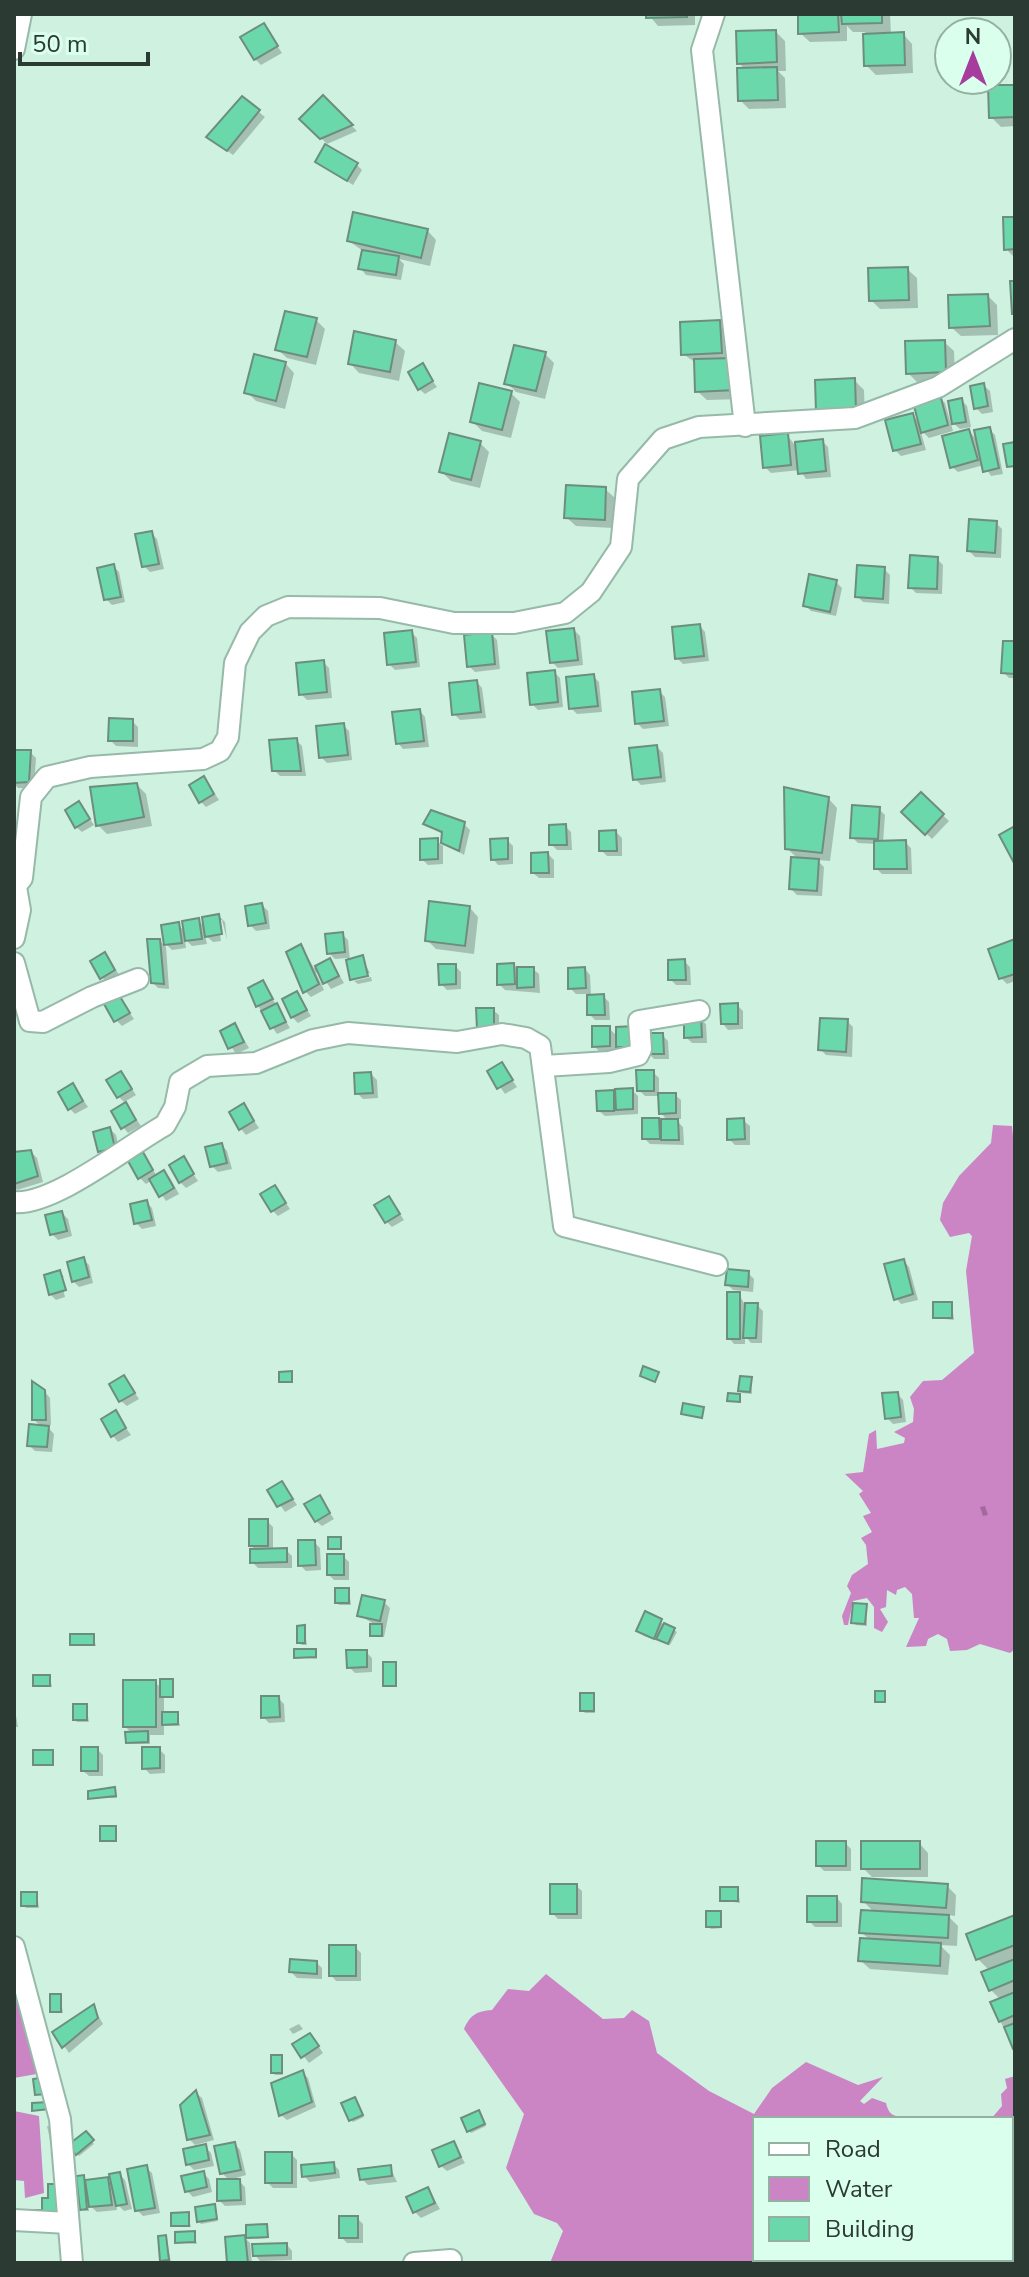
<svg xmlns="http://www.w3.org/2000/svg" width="1029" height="2277" font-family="'Nunito Sans',sans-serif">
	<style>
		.water { fill: #cb84c4 }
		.shadow { fill: #0003 }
		.building { fill: #6bd8ab; stroke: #6d8e7e; stroke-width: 2 }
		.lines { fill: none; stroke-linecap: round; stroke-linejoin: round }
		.minor-casing { stroke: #97b9a9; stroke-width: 24 }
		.minor { stroke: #fff; stroke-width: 20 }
	</style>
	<rect width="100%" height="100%" fill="#cef1e0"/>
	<g class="water">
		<polygon points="993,1125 1012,1126 1015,1158 1015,1649 1010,1653 980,1644 967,1650 950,1651 947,1639 938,1634 928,1639 926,1646 906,1647 919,1618 914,1618 912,1594 905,1587 897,1590 896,1595 887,1590 886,1607 880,1609 888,1622 882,1632 874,1628 874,1607 867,1598 853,1601 848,1625 844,1625 842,1616 851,1593 847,1586 852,1575 868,1564 866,1545 861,1538 872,1532 863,1516 871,1513 859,1494 863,1491 845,1474 863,1472 869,1434 876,1430 877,1449 904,1443 905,1438 894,1432 913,1422 914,1409 910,1397 923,1381 942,1380 974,1353 966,1271 972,1236 969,1233 950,1237 940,1220 943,1203 959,1176 991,1143"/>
		<path d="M546,1974L603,2019L624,2018L632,2010L649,2021L657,2053L709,2091L754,2114L772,2088L806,2062L858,2085L883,2077L860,2101L864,2104L872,2098L886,2103C890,2120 897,2114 910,2119H755V2259H1011V2119H991L1002,2106L1001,2094L1007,2088L1005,2079L1015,2076V2263H550L563,2231L557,2223L534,2214L506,2168L524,2114L464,2029C470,2015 477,2011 492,2010L508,1989L529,1991Z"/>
		<polygon points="14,1987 42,2073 14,2078"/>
		<polygon points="14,2111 39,2116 44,2193 25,2198 24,2181 14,2180"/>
	</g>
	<g class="shadow">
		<polygon points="648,14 695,14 695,25 658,26"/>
		<polygon points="800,14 890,14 891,35 903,34 912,44 913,73 876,75 866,65 865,32 853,32 847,26 847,41 810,42 800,33"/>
		<polygon points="264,26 282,53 261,65 255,59"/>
		<polygon points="776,32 785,41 786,71 778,71 785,78 786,108 749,109 740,100 746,70 739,63"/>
		<polygon points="1015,87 1015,126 1001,127 991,117"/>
		<polygon points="323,98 357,131 327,144 302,119"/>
		<polygon points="243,99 265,117 233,155 208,137"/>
		<polygon points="317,162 356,164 362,170 353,185"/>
		<polygon points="1015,219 1015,258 1006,249"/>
		<polygon points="427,230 436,240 430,266 399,259 404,264 401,280 366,275 361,269 363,251 349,241"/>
		<polygon points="907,269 917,278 918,308 880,309 871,300"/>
		<polygon points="988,296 997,305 998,335 961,336 951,327"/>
		<polygon points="316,320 325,329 316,365 287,358 277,349"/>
		<polygon points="720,322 729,332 744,399 707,400 697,391 696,363 683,354"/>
		<polygon points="395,342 405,351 399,381 359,373 350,363"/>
		<polygon points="944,342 954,351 955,381 917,382 908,373"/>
		<polygon points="545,354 554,363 545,399 516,392 507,383"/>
		<polygon points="285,363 294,373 285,409 256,401 247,392"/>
		<polygon points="422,366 437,387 425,394 419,389"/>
		<polygon points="854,380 864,390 865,420 827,421"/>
		<polygon points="984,386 990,391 993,412 982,414 976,408"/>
		<polygon points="511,393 520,402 511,438 482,431 472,421"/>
		<polygon points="939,397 945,403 953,431 929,438 920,429 926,450 901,456 895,450 912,415 921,424"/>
		<polygon points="962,401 967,406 971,427 960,429 952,422"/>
		<polygon points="989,429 995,435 1003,474 991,476 984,465 958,472 952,467 969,431 978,441"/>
		<polygon points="787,435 794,444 822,441 828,447 831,477 806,479 800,470 771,473 765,467"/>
		<polygon points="480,443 489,452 480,488 451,481 442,472"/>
		<polygon points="605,489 615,498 613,528 576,526 566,517"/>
		<polygon points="996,523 1002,529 1001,558 975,557 969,551"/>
		<polygon points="151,533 157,539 164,569 150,572 144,566"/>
		<polygon points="937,559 943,565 942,594 916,593 910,587"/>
		<polygon points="113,566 119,572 125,602 112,605 106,599"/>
		<polygon points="884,569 890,575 889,604 863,602 857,596"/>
		<polygon points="836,582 842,588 836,616 811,611 805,605"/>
		<polygon points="700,626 705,632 709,661 683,664 677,658"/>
		<polygon points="574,630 580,636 583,665 558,668 552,662"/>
		<polygon points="411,632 417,638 420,667 395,670 389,664"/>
		<polygon points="491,634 497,640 500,669 475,672 469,666"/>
		<polygon points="1015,643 1015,678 1009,678 1003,672"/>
		<polygon points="323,662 329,668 332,698 307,700 301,694"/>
		<polygon points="554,672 560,678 563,707 538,710 532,704"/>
		<polygon points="593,676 599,682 602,712 577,714 571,708"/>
		<polygon points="477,682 482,688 486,718 460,720 454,714"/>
		<polygon points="659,691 665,697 669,726 643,729 637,723"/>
		<polygon points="420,711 425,717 429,747 403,749 398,743"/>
		<polygon points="132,721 138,727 138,747 116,746 110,740"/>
		<polygon points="343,725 349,731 352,760 327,763 321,757"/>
		<polygon points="296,740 302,746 306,776 280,776 274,770"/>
		<polygon points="657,747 663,753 666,782 641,785 635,779"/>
		<polygon points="14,752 30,752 36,758 34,788 18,788 14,784"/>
		<polygon points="204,778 219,800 206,807 201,802"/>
		<polygon points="137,785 146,794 152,826 107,834 98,825"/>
		<polygon points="921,795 949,821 932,839 904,812"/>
		<polygon points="828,798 837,808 830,861 817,860 824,867 822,896 797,895 791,889 799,860 787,848"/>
		<polygon points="79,803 94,825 82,832 76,827"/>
		<polygon points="879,809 885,815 883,843 905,842 911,848 912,874 882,874 876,868 876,844 858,843 852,837"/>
		<polygon points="425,824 464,824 470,830 464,855 443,842 443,864 428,865 422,859 437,840 442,846 444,835"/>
		<polygon points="565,826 571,832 572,850 557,850 551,844"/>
		<polygon points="14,828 19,828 14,878"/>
		<polygon points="616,832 622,838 622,856 607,856 601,850"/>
		<polygon points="507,840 513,846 513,864 498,865 493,859"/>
		<polygon points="548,854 554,860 554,878 539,878 533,873"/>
		<polygon points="262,905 268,911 270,929 256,931 250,925"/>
		<polygon points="469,907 478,917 474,954 436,949 427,940"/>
		<polygon points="219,916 225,922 227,940 222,920 218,920 221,941 213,942 205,935 207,944 192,946 185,939 186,948 172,950 166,944 178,924 185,932 198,920 205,927"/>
		<polygon points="342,934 348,940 350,961 362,958 370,973 353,977 353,980 347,958 335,959 329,953"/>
		<polygon points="160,941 166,947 169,989 158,988 152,982"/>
		<polygon points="1015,942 1015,981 1007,984 1001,978"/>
		<polygon points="301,946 314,968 330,960 344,983 331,989 319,971 316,973 324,990 311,997 305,991"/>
		<polygon points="105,954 120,976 108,983 102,977"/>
		<polygon points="684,961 690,967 691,985 676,985 670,979"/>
		<polygon points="514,965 518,969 533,969 539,974 540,993 505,990 499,984"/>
		<polygon points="455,966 461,972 461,989 447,990 441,984"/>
		<polygon points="585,969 590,975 591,996 603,996 609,1002 610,1020 595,1020 589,1014 589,994 576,994 570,988"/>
		<polygon points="371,977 372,981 358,984 354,981"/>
		<polygon points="263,983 290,1028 277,1034 258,1006"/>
		<polygon points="297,994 311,1016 298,1023 292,1017"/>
		<polygon points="119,997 134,1019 122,1026 116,1020"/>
		<polygon points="737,1005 743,1011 743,1029 728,1030 723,1024"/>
		<polygon points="493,1010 499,1015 499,1033 484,1034"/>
		<polygon points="700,1019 706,1024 707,1043 692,1043 686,1037"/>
		<polygon points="847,1021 853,1027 852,1057 826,1055 820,1049"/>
		<polygon points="235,1025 249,1048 236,1054 222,1032"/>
		<polygon points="609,1028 618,1037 639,1034 624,1052 615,1043 615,1052 600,1052 594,1046"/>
		<polygon points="662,1035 668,1041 669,1059 654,1059 648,1053"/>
		<polygon points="502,1065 517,1087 505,1094 490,1072"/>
		<polygon points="653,1072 659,1078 659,1095 675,1095 681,1100 681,1119 675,1119 683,1127 684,1145 650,1144 644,1138 644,1121 668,1121 661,1113 660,1096 645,1096 639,1090"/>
		<polygon points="121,1073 136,1095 124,1102 118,1096"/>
		<polygon points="371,1074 377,1080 378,1098 363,1099 357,1093"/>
		<polygon points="73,1085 88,1107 75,1114 70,1109"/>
		<polygon points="632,1090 638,1096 638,1114 605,1116 599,1111 598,1093"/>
		<polygon points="126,1104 141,1126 128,1133 123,1127"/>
		<polygon points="244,1106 259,1128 246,1135 241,1129"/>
		<polygon points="744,1121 750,1126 750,1145 735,1145 729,1139"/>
		<polygon points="110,1129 116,1135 120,1153 106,1157 100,1151"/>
		<polygon points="222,1145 227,1151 232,1169 218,1172 212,1166"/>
		<polygon points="31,1152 37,1158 43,1182 17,1190 14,1186 14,1154"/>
		<polygon points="143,1155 157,1176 164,1172 170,1178 179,1194 166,1201 152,1180 146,1184 140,1178 131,1162"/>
		<polygon points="183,1159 198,1181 186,1188 180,1182"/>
		<polygon points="275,1187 290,1209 278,1216 272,1210"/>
		<polygon points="389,1198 404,1220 392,1227 386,1221"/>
		<polygon points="146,1202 152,1208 156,1226 142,1229 136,1223"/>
		<polygon points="62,1213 68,1219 72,1236 58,1240 52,1234"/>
		<polygon points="83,1259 89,1265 93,1283 79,1287 73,1281"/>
		<polygon points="904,1261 909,1267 918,1300 901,1304 896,1298"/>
		<polygon points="60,1272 64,1277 60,1277 65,1297 56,1300 50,1294"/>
		<polygon points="748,1273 754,1279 753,1292 733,1290 727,1284"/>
		<polygon points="739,1294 745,1305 757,1305 763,1311 762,1343 751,1343 745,1336 745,1344 734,1344 729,1338"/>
		<polygon points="952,1304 954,1320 935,1318"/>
		<polygon points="124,1377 139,1399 127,1406 121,1401"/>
		<polygon points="751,1379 752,1394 742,1393 740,1390"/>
		<polygon points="44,1391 50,1398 51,1425 46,1425 54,1434 52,1452 35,1451 29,1445 42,1427 34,1420"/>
		<polygon points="897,1394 903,1400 906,1422 893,1424 887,1418"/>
		<polygon points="115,1413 131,1435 118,1442 113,1436"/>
		<polygon points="282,1483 297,1505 285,1512 270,1490"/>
		<polygon points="319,1497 334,1519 322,1526 316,1521"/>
		<polygon points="985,1506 988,1515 983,1516 980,1507"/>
		<polygon points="267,1521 273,1527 273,1551 286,1550 292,1556 292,1568 258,1568 252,1562 257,1551 251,1545"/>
		<polygon points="314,1542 320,1548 321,1570 306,1571 300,1565"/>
		<polygon points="343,1556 349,1562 349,1580 334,1580 329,1575"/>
		<polygon points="349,1590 351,1605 339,1605 337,1603"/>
		<polygon points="384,1602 390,1608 384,1637 375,1637 372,1623 359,1615"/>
		<polygon points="866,1606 867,1626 856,1625 853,1622"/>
		<polygon points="646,1614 677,1632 670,1645 644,1636 638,1630"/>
		<polygon points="304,1627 307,1645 302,1645 299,1643"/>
		<polygon points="93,1636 96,1646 72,1644"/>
		<polygon points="315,1651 317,1659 296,1657"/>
		<polygon points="366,1652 372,1658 372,1672 355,1673 349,1667"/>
		<polygon points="395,1664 397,1687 387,1687 385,1685"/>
		<polygon points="50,1677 52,1687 35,1685"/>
		<polygon points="172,1681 174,1698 164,1698 164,1714 177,1714 180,1726 164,1726 164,1735 150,1735 150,1744 130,1744 128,1742 132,1734 125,1726 155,1682 162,1689"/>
		<polygon points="593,1695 595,1713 585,1713 582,1710"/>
		<polygon points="278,1698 284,1704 285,1722 269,1723 263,1717"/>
		<polygon points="14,1704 18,1727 14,1727"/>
		<polygon points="86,1706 89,1722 77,1722 75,1719"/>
		<polygon points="97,1749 103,1755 103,1776 89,1776 83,1771"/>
		<polygon points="159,1749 165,1755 165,1773 150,1774 144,1768"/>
		<polygon points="52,1752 54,1766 35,1764"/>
		<polygon points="114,1790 117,1798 90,1798"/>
		<polygon points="115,1828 117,1842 104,1842 102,1840"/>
		<polygon points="845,1843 851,1849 851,1871 824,1871 818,1865"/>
		<polygon points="919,1843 928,1853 928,1877 872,1877 863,1868"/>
		<polygon points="576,1886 582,1891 582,1919 558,1919 552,1913"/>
		<polygon points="947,1886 956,1895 955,1916 947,1915 958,1926 957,1946 940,1945 950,1955 948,1975 870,1969 860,1960 870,1940 861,1932 875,1913 863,1901"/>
		<polygon points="738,1889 740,1903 722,1900"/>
		<polygon points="37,1894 39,1908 26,1908 23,1905"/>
		<polygon points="837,1898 842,1904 842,1927 815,1927 809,1921"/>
		<polygon points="720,1913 722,1928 711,1929 708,1926"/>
		<polygon points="1015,1917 1015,2048 1000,2021 1001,2000 991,1990 990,1971 978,1959"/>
		<polygon points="355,1947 361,1953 361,1981 336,1981 331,1975"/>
		<polygon points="317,1963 322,1968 322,1979 297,1978 291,1972"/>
		<polygon points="60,1996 63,2013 54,2013 52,2011"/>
		<polygon points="93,2007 103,2024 69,2053 55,2033"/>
		<polygon points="299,2024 303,2029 293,2034 289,2029"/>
		<polygon points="315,2041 323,2053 309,2063 295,2045"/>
		<polygon points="281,2057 283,2075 275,2075 273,2072"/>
		<polygon points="302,2072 308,2078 316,2107 287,2120 281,2115"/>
		<polygon points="196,2093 202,2098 214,2140 195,2145 189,2139"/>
		<polygon points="357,2102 364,2117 353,2122 351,2120"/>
		<polygon points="481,2115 486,2126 471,2133 469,2131"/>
		<polygon points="54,2125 57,2140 50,2140 47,2126"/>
		<polygon points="86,2133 94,2144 79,2156 71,2145"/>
		<polygon points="453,2143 465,2163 447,2171 441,2166"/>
		<polygon points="235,2144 240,2150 246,2175 236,2178 245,2187 246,2205 225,2206 219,2200 230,2181 222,2173"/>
		<polygon points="205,2147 211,2153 214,2166 194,2170 188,2164"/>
		<polygon points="291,2154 297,2160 297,2188 273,2188 267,2182"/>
		<polygon points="333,2164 339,2170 340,2178 310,2182 304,2176"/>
		<polygon points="390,2167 397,2182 368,2185 362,2179"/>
		<polygon points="146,2168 152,2173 160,2213 143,2216 137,2210"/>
		<polygon points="203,2173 209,2179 212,2192 193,2197 187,2191"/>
		<polygon points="119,2174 125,2180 132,2209 124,2211 116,2203 117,2210 97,2212 88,2204 89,2211 84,2211 83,2177 86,2182 108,2180 114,2185"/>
		<polygon points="428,2189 440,2209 421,2218 415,2212"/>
		<polygon points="214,2206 218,2221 201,2224 199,2221"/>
		<polygon points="188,2214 191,2227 173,2225"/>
		<polygon points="357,2218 363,2224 363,2243 347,2243 341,2237"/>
		<polygon points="266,2226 269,2238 248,2239 248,2227"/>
		<polygon points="194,2233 197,2244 177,2242"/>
		<polygon points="166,2237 171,2262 165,2262 162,2260"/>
		<polygon points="244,2237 250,2243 252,2263 229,2263"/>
		<polygon points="287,2245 292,2251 292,2260 260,2261 255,2255"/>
	</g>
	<g class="building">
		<polygon points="646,14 687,14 687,17 646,18"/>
		<polygon points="798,14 838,14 839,32 798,34"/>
		<polygon points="841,14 882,14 882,23 842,24"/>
		<polygon points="264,23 278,46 254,60 240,37"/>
		<polygon points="776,30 777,62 737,64 736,31"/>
		<polygon points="904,32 905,65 864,66 863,34"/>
		<polygon points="777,67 778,100 738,101 737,68"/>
		<polygon points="988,85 1015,85 1015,117 989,118"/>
		<polygon points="323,95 353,125 320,139 299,119"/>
		<polygon points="242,96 260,110 227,151 206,137"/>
		<polygon points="325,144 358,163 347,181 315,162"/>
		<polygon points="353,212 428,229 421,258 347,241"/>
		<polygon points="1003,217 1015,217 1015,249 1004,250"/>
		<polygon points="362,250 399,256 396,275 358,269"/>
		<polygon points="908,267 909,300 869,301 868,268"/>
		<polygon points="1010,281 1015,281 1015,314 1012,314"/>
		<polygon points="988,294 990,326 949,328 948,295"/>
		<polygon points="285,311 317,318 307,357 275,350"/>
		<polygon points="720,320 722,353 681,355 680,322"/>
		<polygon points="354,331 396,340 390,372 348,364"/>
		<polygon points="945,340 946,372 906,374 905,341"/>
		<polygon points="514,345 546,352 536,391 504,384"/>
		<polygon points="254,354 286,362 276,401 244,393"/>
		<polygon points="735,358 736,390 695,392 694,359"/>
		<polygon points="423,363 433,381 418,390 408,372"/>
		<polygon points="855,378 856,411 816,412 815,380"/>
		<polygon points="479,383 512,391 502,430 470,422"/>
		<polygon points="984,383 988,406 974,409 970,386"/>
		<polygon points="940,394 948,425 921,433 913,402"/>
		<polygon points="962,398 966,422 952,424 948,401"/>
		<polygon points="913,413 921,444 893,451 885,420"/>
		<polygon points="990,427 999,468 983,472 974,430"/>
		<polygon points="969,429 978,460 950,468 942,436"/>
		<polygon points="449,433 481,441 471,480 439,472"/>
		<polygon points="788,433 791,465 763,468 760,436"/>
		<polygon points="823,439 826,471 798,474 795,442"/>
		<polygon points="1015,442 1015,466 1007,467 1003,444"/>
		<polygon points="566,485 606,487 605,520 564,518"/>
		<polygon points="969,519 997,521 995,553 967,551"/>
		<polygon points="152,531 159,564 142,567 135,534"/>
		<polygon points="910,555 938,557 937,589 908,588"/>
		<polygon points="114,564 121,597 104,600 97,568"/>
		<polygon points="857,565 885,567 883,599 855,597"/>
		<polygon points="809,574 837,580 830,612 803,606"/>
		<polygon points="700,624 704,656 675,659 672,627"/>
		<polygon points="574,628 578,660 550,663 546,631"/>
		<polygon points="412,630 416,662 387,665 384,633"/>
		<polygon points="492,632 495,664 467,667 464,635"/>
		<polygon points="1003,641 1015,641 1015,674 1001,673"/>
		<polygon points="324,660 327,692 299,695 296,663"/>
		<polygon points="555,670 558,702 530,705 527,673"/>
		<polygon points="594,674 598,706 569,709 566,677"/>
		<polygon points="477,680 481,712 452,715 449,683"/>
		<polygon points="660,689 664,721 635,724 632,692"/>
		<polygon points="420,709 424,741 396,744 392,712"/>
		<polygon points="109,718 133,719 133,741 108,741"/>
		<polygon points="344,723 348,755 319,758 316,726"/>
		<polygon points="297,738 301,771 272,771 269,740"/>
		<polygon points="657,745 661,777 633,780 629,748"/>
		<polygon points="14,750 31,750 29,782 14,783"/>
		<polygon points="204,776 214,794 199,803 189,785"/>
		<polygon points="137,783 144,817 96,826 90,787"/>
		<polygon points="784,787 829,797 822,853 785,849"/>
		<polygon points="921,792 944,814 925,835 901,812"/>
		<polygon points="79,801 90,819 75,828 65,810"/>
		<polygon points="852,805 880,807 878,839 850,838"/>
		<polygon points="431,810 465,822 459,851 441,843 442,832 423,824"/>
		<polygon points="566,824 567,845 549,845 549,825"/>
		<polygon points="1015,826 1015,863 1014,863 999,835"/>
		<polygon points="616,830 617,851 599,851 599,831"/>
		<polygon points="438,838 438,859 420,860 420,839"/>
		<polygon points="508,838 508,859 491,860 490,839"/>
		<polygon points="906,840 907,869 874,869 874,841"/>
		<polygon points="548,852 549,873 531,873 531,853"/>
		<polygon points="791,857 819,859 817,891 789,889"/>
		<polygon points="429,901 470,906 465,946 425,941"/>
		<polygon points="262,903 266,923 248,926 245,906"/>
		<polygon points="219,914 222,934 205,937 202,917"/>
		<polygon points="199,918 202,939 185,941 182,921"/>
		<polygon points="179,922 182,943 164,945 161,925"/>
		<polygon points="343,932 345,952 327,954 325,934"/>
		<polygon points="147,939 160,939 164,984 151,983"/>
		<polygon points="1015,939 1015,974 999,979 988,949"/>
		<polygon points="301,944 319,984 303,993 286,952"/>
		<polygon points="105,952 115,970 100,979 90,961"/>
		<polygon points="363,955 368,976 350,980 346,960"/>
		<polygon points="330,958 339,976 323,984 315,966"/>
		<polygon points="685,959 686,980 668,980 668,960"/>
		<polygon points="514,963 515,984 497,985 497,964"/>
		<polygon points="438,964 456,964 456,984 439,985"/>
		<polygon points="517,967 534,967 534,987 517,988"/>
		<polygon points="585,967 586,988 568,989 568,968"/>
		<polygon points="263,980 273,999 256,1007 248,988"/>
		<polygon points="297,991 307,1010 291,1018 282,999"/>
		<polygon points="604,994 605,1015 587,1015 587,995"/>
		<polygon points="119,995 130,1013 114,1022 104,1004"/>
		<polygon points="277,1003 286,1022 270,1029 261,1011"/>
		<polygon points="738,1003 738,1024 721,1024 720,1004"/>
		<polygon points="476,1008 494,1008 494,1028 477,1029"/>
		<polygon points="684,1017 701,1017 702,1037 684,1038"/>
		<polygon points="820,1018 848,1019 846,1052 818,1050"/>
		<polygon points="235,1023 244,1042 228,1049 220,1031"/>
		<polygon points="592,1026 610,1026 610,1046 592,1047"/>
		<polygon points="634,1026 634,1047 616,1047 616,1027"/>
		<polygon points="646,1033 663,1033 664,1054 646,1054"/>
		<polygon points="502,1062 513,1080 497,1089 487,1071"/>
		<polygon points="636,1070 654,1070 654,1091 637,1091"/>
		<polygon points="121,1071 132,1089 117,1098 106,1080"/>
		<polygon points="371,1072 373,1093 355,1094 354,1073"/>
		<polygon points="73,1083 83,1101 68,1110 58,1092"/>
		<polygon points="633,1088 633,1109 616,1110 615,1089"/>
		<polygon points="614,1090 614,1111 597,1111 596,1091"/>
		<polygon points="658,1093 676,1093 676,1113 659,1114"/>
		<polygon points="126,1102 136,1120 121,1129 111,1111"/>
		<polygon points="244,1103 254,1121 239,1130 229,1112"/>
		<polygon points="642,1118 659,1118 660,1139 642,1139"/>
		<polygon points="744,1118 745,1139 727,1140 727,1119"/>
		<polygon points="661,1119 678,1119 679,1140 661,1140"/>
		<polygon points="110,1127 115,1148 98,1152 93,1132"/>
		<polygon points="222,1143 227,1163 210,1167 205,1147"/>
		<polygon points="31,1150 38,1176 14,1184 14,1152"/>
		<polygon points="143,1152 153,1170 138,1179 128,1161"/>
		<polygon points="184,1156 194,1174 179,1183 169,1165"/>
		<polygon points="164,1170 174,1188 159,1197 149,1179"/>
		<polygon points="275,1185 286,1203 271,1212 260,1194"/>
		<polygon points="389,1196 400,1214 385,1223 374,1205"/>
		<polygon points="147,1200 152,1220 134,1224 130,1204"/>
		<polygon points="62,1211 67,1231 50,1235 45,1215"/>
		<polygon points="84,1257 89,1277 72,1282 67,1262"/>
		<polygon points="904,1259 913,1294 894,1300 884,1264"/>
		<polygon points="727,1269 749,1271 748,1287 725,1285"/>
		<polygon points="60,1270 66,1290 49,1295 44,1275"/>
		<rect x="727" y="1292" width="13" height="47"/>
		<rect x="933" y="1302" width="19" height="16"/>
		<polygon points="745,1303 758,1303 756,1338 743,1338"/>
		<polygon points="643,1366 659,1372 655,1382 640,1376"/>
		<polygon points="292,1371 292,1382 279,1382 279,1372"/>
		<polygon points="124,1375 135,1393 119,1402 109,1384"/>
		<polygon points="740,1376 752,1377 750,1392 738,1391"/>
		<polygon points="32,1381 45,1390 46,1420 32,1420"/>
		<polygon points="898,1392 901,1417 885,1419 882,1393"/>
		<polygon points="728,1393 740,1394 740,1402 727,1401"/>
		<polygon points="683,1403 704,1407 702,1418 681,1414"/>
		<polygon points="116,1410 126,1428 111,1437 101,1419"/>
		<polygon points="29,1424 49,1426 47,1447 27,1446"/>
		<polygon points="282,1481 293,1499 277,1507 267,1490"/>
		<polygon points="320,1495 330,1513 315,1522 304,1504"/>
		<rect x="249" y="1519" width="19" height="27"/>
		<rect x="328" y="1537" width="13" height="12"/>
		<polygon points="298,1540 315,1540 316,1565 298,1566"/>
		<polygon points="287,1548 287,1562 250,1563 250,1549"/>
		<rect x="327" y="1554" width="17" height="21"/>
		<rect x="335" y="1588" width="14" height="15"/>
		<polygon points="362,1595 385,1600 380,1621 357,1616"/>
		<polygon points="853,1603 867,1604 865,1624 851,1623"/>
		<polygon points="645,1611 662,1619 654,1639 636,1631"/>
		<polygon points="664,1623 675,1628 668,1644 656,1639"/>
		<rect x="370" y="1624" width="12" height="12"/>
		<polygon points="305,1625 305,1643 297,1643 297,1626"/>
		<rect x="70" y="1634" width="24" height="11"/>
		<polygon points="294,1649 316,1649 316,1657 294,1658"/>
		<polygon points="346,1650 367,1650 367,1667 347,1668"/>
		<rect x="383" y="1662" width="13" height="24"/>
		<rect x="33" y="1675" width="17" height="11"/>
		<rect x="160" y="1679" width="13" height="18"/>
		<rect x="123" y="1680" width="33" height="47"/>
		<rect x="875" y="1691" width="10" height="11"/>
		<rect x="580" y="1693" width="14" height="18"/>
		<polygon points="261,1696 279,1696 280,1717 261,1718"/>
		<rect x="73" y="1704" width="14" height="16"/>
		<polygon points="162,1712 178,1712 178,1724 162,1725"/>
		<polygon points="148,1731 148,1742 126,1743 125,1732"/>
		<rect x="81" y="1747" width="17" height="24"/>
		<polygon points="142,1747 160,1747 160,1768 142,1769"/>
		<rect x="33" y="1750" width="20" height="15"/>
		<polygon points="115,1787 116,1796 88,1799 88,1791"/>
		<rect x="100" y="1826" width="16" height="15"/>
		<rect x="816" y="1841" width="30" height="25"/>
		<rect x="861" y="1841" width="59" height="28"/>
		<polygon points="862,1878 948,1884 946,1908 861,1902"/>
		<rect x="550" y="1884" width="27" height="30"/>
		<rect x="720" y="1887" width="18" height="14"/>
		<rect x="21" y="1892" width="16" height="14"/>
		<rect x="807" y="1896" width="30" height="26"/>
		<polygon points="861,1910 949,1915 948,1938 859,1933"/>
		<rect x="706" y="1911" width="15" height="16"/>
		<polygon points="1015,1915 1015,1945 976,1960 966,1934"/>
		<polygon points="860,1938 941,1943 940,1966 858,1961"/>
		<rect x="329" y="1945" width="27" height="31"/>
		<polygon points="290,1959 317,1961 317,1974 289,1972"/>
		<polygon points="1015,1959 1015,1980 989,1991 981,1972"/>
		<polygon points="1015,1992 1015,2015 999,2022 990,2002"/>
		<rect x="50" y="1994" width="11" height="18"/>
		<polygon points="94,2004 98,2018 62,2048 52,2032"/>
		<polygon points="1015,2023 1015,2049 1013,2049 1004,2027"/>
		<polygon points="310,2033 319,2046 301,2058 292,2044"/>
		<rect x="271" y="2055" width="11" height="18"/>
		<polygon points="303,2070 312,2102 279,2116 271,2083"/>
		<polygon points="45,2077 47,2094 35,2095 33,2079"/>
		<polygon points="196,2090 210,2135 187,2140 180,2105"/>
		<polygon points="355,2097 363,2115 349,2121 341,2103"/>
		<polygon points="49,2102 49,2109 32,2111 32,2103"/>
		<polygon points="479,2110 485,2124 467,2132 461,2118"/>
		<polygon points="86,2131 94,2140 76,2155 68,2145"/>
		<polygon points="454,2141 461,2157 439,2167 432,2150"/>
		<polygon points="235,2142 241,2170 220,2174 214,2146"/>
		<polygon points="206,2144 209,2160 186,2165 183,2149"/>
		<rect x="265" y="2152" width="27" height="31"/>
		<polygon points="334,2162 335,2173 302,2177 301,2165"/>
		<polygon points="147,2165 155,2208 135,2211 127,2169"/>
		<polygon points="391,2165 392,2176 360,2180 358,2169"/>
		<polygon points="204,2171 207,2187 185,2192 181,2176"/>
		<polygon points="120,2172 127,2204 116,2206 109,2174"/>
		<polygon points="84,2175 87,2209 80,2210 76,2176"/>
		<polygon points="108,2177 112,2205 89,2207 85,2180"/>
		<polygon points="217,2179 240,2179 241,2200 217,2201"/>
		<polygon points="48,2184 57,2184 57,2216 29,2216 29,2210 42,2210 42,2198 48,2198"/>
		<polygon points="428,2187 435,2203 413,2213 406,2197"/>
		<polygon points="215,2204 217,2219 197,2222 195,2207"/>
		<polygon points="189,2212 189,2226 171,2226 171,2213"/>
		<rect x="339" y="2216" width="19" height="22"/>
		<polygon points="267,2224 268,2237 246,2238 246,2225"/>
		<polygon points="195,2231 195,2242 175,2243 175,2232"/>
		<polygon points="166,2235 169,2260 160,2261 158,2236"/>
		<polygon points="245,2235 248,2263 227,2263 225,2237"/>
		<polygon points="287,2243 287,2255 253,2256 252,2244"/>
	</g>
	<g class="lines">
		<defs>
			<g id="minor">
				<polyline points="714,14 702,50 745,426"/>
				<polyline points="14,49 21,14"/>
				<polyline points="14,888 22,878 31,797 47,777 90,767 203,759 220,751 228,737 235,663 250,632 266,616 288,607 380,608 454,623 514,623 565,613 591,592 621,547 628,479 663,439 699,427 855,418 938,387 1015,339"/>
				<polyline points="14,938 20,910 16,887"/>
				<polyline points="14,963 30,1021 43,1022 92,997 138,979"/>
				<polyline points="544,1066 609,1062 638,1055 641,1049 639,1021 699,1011"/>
				<path d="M14,1202C53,1206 129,1145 165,1125L175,1107L180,1082L207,1066L256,1063L313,1040L348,1033L457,1042L502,1034L526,1038L540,1046L564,1226L717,1265"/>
				<polyline points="14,1947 60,2119 72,2263"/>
				<polyline points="14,2220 68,2223"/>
				<polyline points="414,2263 451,2260"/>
			</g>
		</defs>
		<use href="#minor" class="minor-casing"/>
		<use href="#minor" class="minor"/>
	</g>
	<rect width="1029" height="2277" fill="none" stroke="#2c3a34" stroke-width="32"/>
	<rect x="753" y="2117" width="260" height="144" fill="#dbffed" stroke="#95b0a3" stroke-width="2"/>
	<rect x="769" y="2143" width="40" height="12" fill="#ffffff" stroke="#95b0a3" stroke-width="2"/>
	<text x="825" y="2157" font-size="24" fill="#2c3a34">Road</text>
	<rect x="769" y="2177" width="40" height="24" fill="#cb84c4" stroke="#95b0a3" stroke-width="2"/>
	<text x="825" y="2197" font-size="24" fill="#2c3a34">Water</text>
	<rect x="769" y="2217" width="40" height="24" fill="#6bd8ab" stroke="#95b0a3" stroke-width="2"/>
	<text x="825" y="2237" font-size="24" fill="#2c3a34">Building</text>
	<g transform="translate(973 56)"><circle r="38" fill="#dbffed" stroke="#95b0a3" stroke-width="2"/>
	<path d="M0-6L14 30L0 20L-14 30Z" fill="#a53c9e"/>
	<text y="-12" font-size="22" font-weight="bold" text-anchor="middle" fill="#2c3a34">N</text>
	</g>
	<path d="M20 52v12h128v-12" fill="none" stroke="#2c3a34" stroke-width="4"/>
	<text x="32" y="52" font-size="24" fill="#2c3a34" stroke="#dbffed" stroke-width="6" paint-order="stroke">50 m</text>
</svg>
